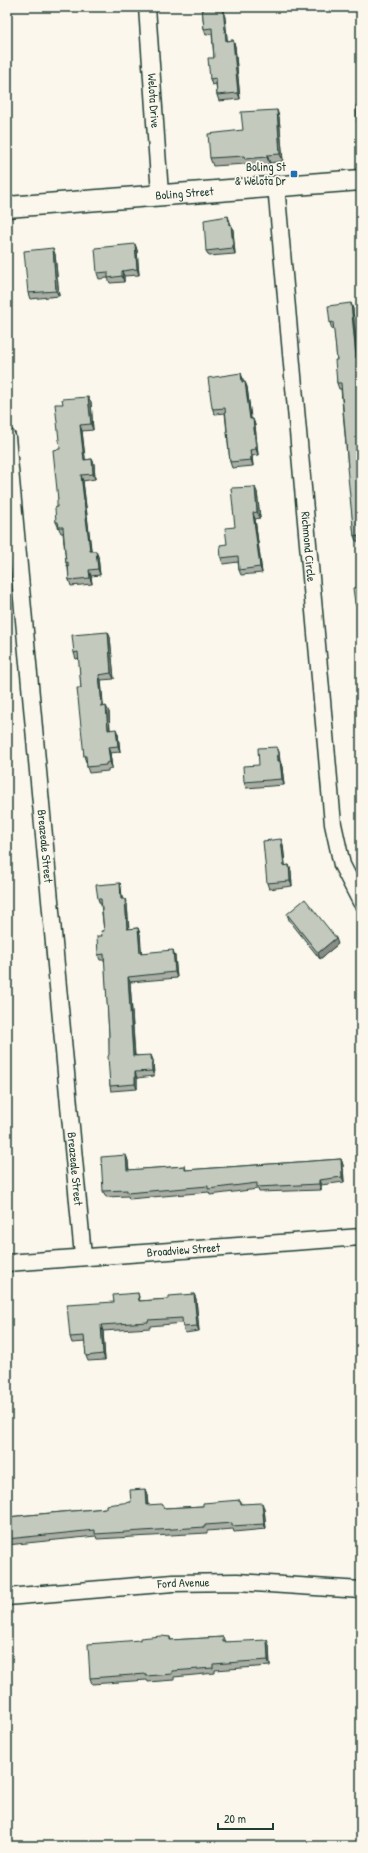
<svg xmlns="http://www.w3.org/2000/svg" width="368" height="1853" font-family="'Patrick Hand',sans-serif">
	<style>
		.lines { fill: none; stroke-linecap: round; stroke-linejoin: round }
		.minor-casing { stroke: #1f3d34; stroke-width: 19 }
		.tertiary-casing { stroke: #1f3d34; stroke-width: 23 }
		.minor { stroke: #fbf7ec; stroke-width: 16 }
		.tertiary { stroke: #fbf7ec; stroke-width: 20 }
		.wall { fill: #a9ada3; stroke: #1f3d34 }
		.shaded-wall { fill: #898d85; stroke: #1f3d34 }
		.building { fill: #c4c9be; stroke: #1f3d34 }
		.poi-dot { fill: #1f6fb2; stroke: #fbf7ec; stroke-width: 1.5 }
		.labels { text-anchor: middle; stroke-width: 3.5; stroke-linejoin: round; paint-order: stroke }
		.street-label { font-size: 12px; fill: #1f3d34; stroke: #fbf7ec }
		.poi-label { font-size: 12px; fill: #1f3d34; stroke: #fbf7ec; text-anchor: end }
	</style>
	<rect width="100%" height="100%" fill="#fbf7ec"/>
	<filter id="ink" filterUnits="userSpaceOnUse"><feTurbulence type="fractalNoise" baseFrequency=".025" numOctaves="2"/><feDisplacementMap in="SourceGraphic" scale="8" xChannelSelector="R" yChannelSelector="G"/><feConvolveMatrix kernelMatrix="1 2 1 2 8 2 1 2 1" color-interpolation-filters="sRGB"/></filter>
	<g filter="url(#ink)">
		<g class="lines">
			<defs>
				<g id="minor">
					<path id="s1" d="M147,7L160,194"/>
					<path id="s2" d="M276,185L333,824L342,865L361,902"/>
					<path id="s3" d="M7,437L83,1256"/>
					<path id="s4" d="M7,1263L361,1237"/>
					<path id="s5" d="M7,1597L173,1583L237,1582L361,1590"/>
				</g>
				<g id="tertiary">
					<path id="s6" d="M7,207L361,180"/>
				</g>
			</defs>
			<use href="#minor" class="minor-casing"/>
			<use href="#tertiary" class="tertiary-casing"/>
			<use href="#minor" class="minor"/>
			<use href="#tertiary" class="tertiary"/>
		</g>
		<g class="wall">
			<polygon points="202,7 228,41 233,40 235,46 240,99 219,101 217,95 216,84 212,85 210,79 214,58 212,34 206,35 204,29"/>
			<polygon points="361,104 361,127 359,128 357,122"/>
			<polygon points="277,110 279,117 283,161 270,163 270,165 247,167 246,164 213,166 210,158 243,130"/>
			<polygon points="361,219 361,249 359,243"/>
			<polygon points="230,222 230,224 233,230 235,254 209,256 206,251"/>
			<polygon points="135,244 137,250 139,275 124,276 124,282 110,283 108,278 99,279 97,273"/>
			<polygon points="55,254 59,296 30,299 28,293"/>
			<polygon points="351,303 353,309 358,358 361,357 361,562 359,541 356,541 354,536 341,389 339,389 337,383 337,360 334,328 332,329 330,323"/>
			<polygon points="241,373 243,382 245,382 247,387 251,419 253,419 255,425 258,455 252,456 253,466 232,468 230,462 225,413 215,414 214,413 212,407"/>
			<polygon points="88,397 91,402 93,430 82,431 85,460 92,459 94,464 95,479 83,481 91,551 98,556 100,575 91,576 92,584 71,586 69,580 68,568 66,563 63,533 61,533 56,522 58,500 60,449"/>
			<polygon points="257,492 260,518 255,519 262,573 241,575 239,570 238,562 223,564 221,558 227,544"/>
			<polygon points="359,587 360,609 357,609 355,603"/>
			<polygon points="110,637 114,679 101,680 103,707 109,712 110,729 118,734 120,752 110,753 112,768 108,769 108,771 89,773 87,767 87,762 86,762 84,756 81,688 79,658 76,659 74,653"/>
			<polygon points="277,747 279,752 280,761 282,767 284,785 246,788 244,782 259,765"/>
			<polygon points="281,839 283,845 285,866 289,865 291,871 292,886 269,889 267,883"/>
			<polygon points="120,883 121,888 122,899 127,904 129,929 138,928 140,934 141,953 175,956 177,978 130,982 135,1055 153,1060 154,1076 137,1078 137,1089 111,1091 110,1086 109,1034 105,960 100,960 98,955 102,936 104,931 101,904 100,904 98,899"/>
			<polygon points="287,914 338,944 320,959 289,920"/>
			<polygon points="126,1155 128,1161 129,1170 185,1166 186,1170 341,1159 343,1165 344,1182 321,1185 321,1190 259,1192 258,1189 210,1195 209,1192 129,1199 128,1196 106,1197 103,1191"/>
			<polygon points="138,1293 140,1301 169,1299 194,1294 196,1299 199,1331 185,1333 183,1327 183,1323 150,1326 150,1328 103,1331 105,1360 88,1361 86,1356 85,1342 72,1343 70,1337 114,1302"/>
			<polygon points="145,1489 147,1495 148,1505 164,1508 203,1506 240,1500 242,1504 264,1508 266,1529 234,1532 233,1529 207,1531 207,1533 97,1539 96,1536 7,1545 7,1517 106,1508 131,1502"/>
			<polygon points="170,1637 171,1640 223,1637 225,1642 269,1645 270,1666 215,1670 215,1673 174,1677 174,1680 148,1682 147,1680 92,1684 90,1678 140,1640"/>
		</g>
		<g class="shaded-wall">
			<polygon points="223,7 224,7 228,46 226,41"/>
			<polygon points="233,40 235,46 240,99 238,93"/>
			<polygon points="277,110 279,117 283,161 280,154"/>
			<polygon points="267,155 270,163 270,165 267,157"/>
			<polygon points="228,216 230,222 231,230 229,225"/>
			<polygon points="231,224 233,230 235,254 233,248"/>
			<polygon points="135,244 137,250 139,275 137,269"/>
			<polygon points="53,248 55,254 59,296 56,291"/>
			<polygon points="122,271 124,276 124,282 122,276"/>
			<polygon points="351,303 353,309 358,364 356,358"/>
			<polygon points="241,373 243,379 244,388 242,382"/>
			<polygon points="245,382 247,387 252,425 250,419"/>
			<polygon points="88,397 91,402 93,430 91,424"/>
			<polygon points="253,419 255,425 258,455 256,449"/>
			<polygon points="80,425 82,431 86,465 84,460"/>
			<polygon points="250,450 252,456 253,466 251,460"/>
			<polygon points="92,459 94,464 95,479 93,474"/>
			<polygon points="81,475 83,481 92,557 90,551"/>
			<polygon points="255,487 257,492 260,518 257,512"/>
			<polygon points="253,513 255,519 262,573 260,567"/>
			<polygon points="96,551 98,556 100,575 98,569"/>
			<polygon points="89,570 91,576 92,584 90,578"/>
			<polygon points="108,632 110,637 114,679 111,673"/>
			<polygon points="99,675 101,680 104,713 102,707"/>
			<polygon points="106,706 109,712 110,735 108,730"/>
			<polygon points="116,729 118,734 120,752 118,746"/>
			<polygon points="108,747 110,753 112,768 110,762"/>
			<polygon points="277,747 279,752 280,767 278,761"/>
			<polygon points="280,761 282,767 284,785 282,779"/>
			<polygon points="281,839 283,845 286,872 284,866"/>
			<polygon points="289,865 291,871 292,886 290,881"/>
			<polygon points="120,883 121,888 123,904 121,899"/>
			<polygon points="125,899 127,904 129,934 127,929"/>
			<polygon points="138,928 140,934 142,958 140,953"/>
			<polygon points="336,938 338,944 320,959 318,953"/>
			<polygon points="173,950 175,956 177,978 175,972"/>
			<polygon points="128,977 130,982 135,1061 133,1056"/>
			<polygon points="151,1055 153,1060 154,1076 152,1071"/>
			<polygon points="135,1072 137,1078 137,1089 135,1084"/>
			<polygon points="126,1155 128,1161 129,1175 127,1170"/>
			<polygon points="341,1159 343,1165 344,1182 342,1177"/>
			<polygon points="319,1180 321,1185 321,1190 319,1184"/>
			<polygon points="194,1294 196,1299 199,1331 197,1326"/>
			<polygon points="101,1325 103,1331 105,1360 103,1354"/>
			<polygon points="145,1489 147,1495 148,1511 146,1505"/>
			<polygon points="262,1503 264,1508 266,1529 264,1524"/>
			<polygon points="267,1640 269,1645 270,1666 268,1660"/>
		</g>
		<g class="building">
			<polygon points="202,7 223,7 226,41 233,40 238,93 217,95 216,78 210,79 208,58 214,58 212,28 204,29"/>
			<polygon points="361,104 361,122 357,122 356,105"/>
			<polygon points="277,110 280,154 267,155 267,157 245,159 244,156 210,158 208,134 243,130 241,112"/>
			<polygon points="228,216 229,225 231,224 233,248 206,251 204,220"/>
			<polygon points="357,219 361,219 361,243 359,243"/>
			<polygon points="135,244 137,269 122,271 122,276 108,278 108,272 97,273 95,248"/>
			<polygon points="53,248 56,291 28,293 24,251"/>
			<polygon points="351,303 356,358 361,357 361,380 360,380 361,387 361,563 358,535 354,536 347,467 348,467 341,383 337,383 335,360 337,360 333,322 330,323 328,306"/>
			<polygon points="241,373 242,382 245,382 250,419 253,419 256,449 250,450 251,460 230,462 225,408 213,409 212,407 208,378"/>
			<polygon points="88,397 91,424 80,425 84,460 92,459 93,474 81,475 90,551 96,551 98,569 89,570 90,578 69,580 68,562 66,563 63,527 59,527 58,522 56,522 55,508 57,507 57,500 58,500 53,450 60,449 55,404 63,404 62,399"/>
			<polygon points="255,487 257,512 253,513 260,567 239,570 238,556 221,558 220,545 227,544 225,528 235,527 231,488"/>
			<polygon points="358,575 361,575 361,619 360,603 355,603 353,588 359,587"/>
			<polygon points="108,632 111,673 99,675 102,707 106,706 108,730 116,729 118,746 108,747 110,762 106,763 106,765 87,767 86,756 84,756 77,688 81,688 78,652 74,653 72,635"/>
			<polygon points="277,747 278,761 280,761 282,779 244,782 243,766 259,765 258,748"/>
			<polygon points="281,839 284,866 289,865 290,881 267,883 263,841"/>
			<polygon points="120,883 121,899 125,899 127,929 138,928 140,953 173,950 175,972 128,977 133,1056 151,1055 152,1071 135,1072 135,1084 110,1086 108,1056 109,1055 109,1034 104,954 98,955 97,936 102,936 101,931 104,931 101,899 98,899 96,885"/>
			<polygon points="305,899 336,938 318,953 287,914"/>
			<polygon points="126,1155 127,1170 185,1166 185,1170 341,1159 342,1177 319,1180 319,1184 257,1187 257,1183 208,1189 208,1186 127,1193 127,1190 103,1191 101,1157"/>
			<polygon points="138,1293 139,1301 169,1299 169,1296 194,1294 197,1326 183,1327 182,1318 148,1320 148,1322 101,1325 103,1354 86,1356 84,1336 70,1337 67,1305 114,1302 113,1295"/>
			<polygon points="145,1489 146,1505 162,1504 164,1508 203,1506 203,1503 240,1500 241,1504 262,1503 264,1524 232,1526 232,1523 205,1525 205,1527 95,1534 95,1530 7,1539 7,1517 106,1508 106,1505 131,1502 130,1490"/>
			<polygon points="161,1636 170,1637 170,1640 223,1637 223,1642 267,1640 268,1660 213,1664 213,1668 172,1671 172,1674 146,1676 146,1674 90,1678 88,1644 140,1640 140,1638"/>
		</g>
	</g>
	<rect class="poi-dot" x="290" y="170" width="8" height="8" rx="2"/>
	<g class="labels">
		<g class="street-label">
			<text dy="4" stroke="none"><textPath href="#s1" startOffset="94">Welota Drive</textPath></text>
			<text dy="4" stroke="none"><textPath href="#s6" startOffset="178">Boling Street</textPath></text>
			<text dy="4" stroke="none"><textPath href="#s2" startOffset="363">Richmond Circle</textPath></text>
			<text dy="4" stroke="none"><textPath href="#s3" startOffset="411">Breazeale Street</textPath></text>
			<text dy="4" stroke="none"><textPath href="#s3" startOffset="735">Breazeale Street</textPath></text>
			<text dy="4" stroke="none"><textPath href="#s4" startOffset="177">Broadview Street</textPath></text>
			<text dy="4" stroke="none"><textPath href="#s5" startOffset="177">Ford Avenue</textPath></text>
		</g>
		<g class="poi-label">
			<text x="286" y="171">Boling St<tspan x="286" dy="14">&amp; Welota Dr</tspan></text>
		</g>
	</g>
	<rect width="368" height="1853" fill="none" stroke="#fbf7ec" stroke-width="24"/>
	<rect x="12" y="12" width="344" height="1829" fill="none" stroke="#1f3d34" stroke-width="1.5" filter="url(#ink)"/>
	<path d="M218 1823v6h55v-6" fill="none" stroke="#1f3d34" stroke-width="2"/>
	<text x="224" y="1823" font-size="12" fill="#1f3d34" stroke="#fbf7ec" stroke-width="3" paint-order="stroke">20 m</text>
</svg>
